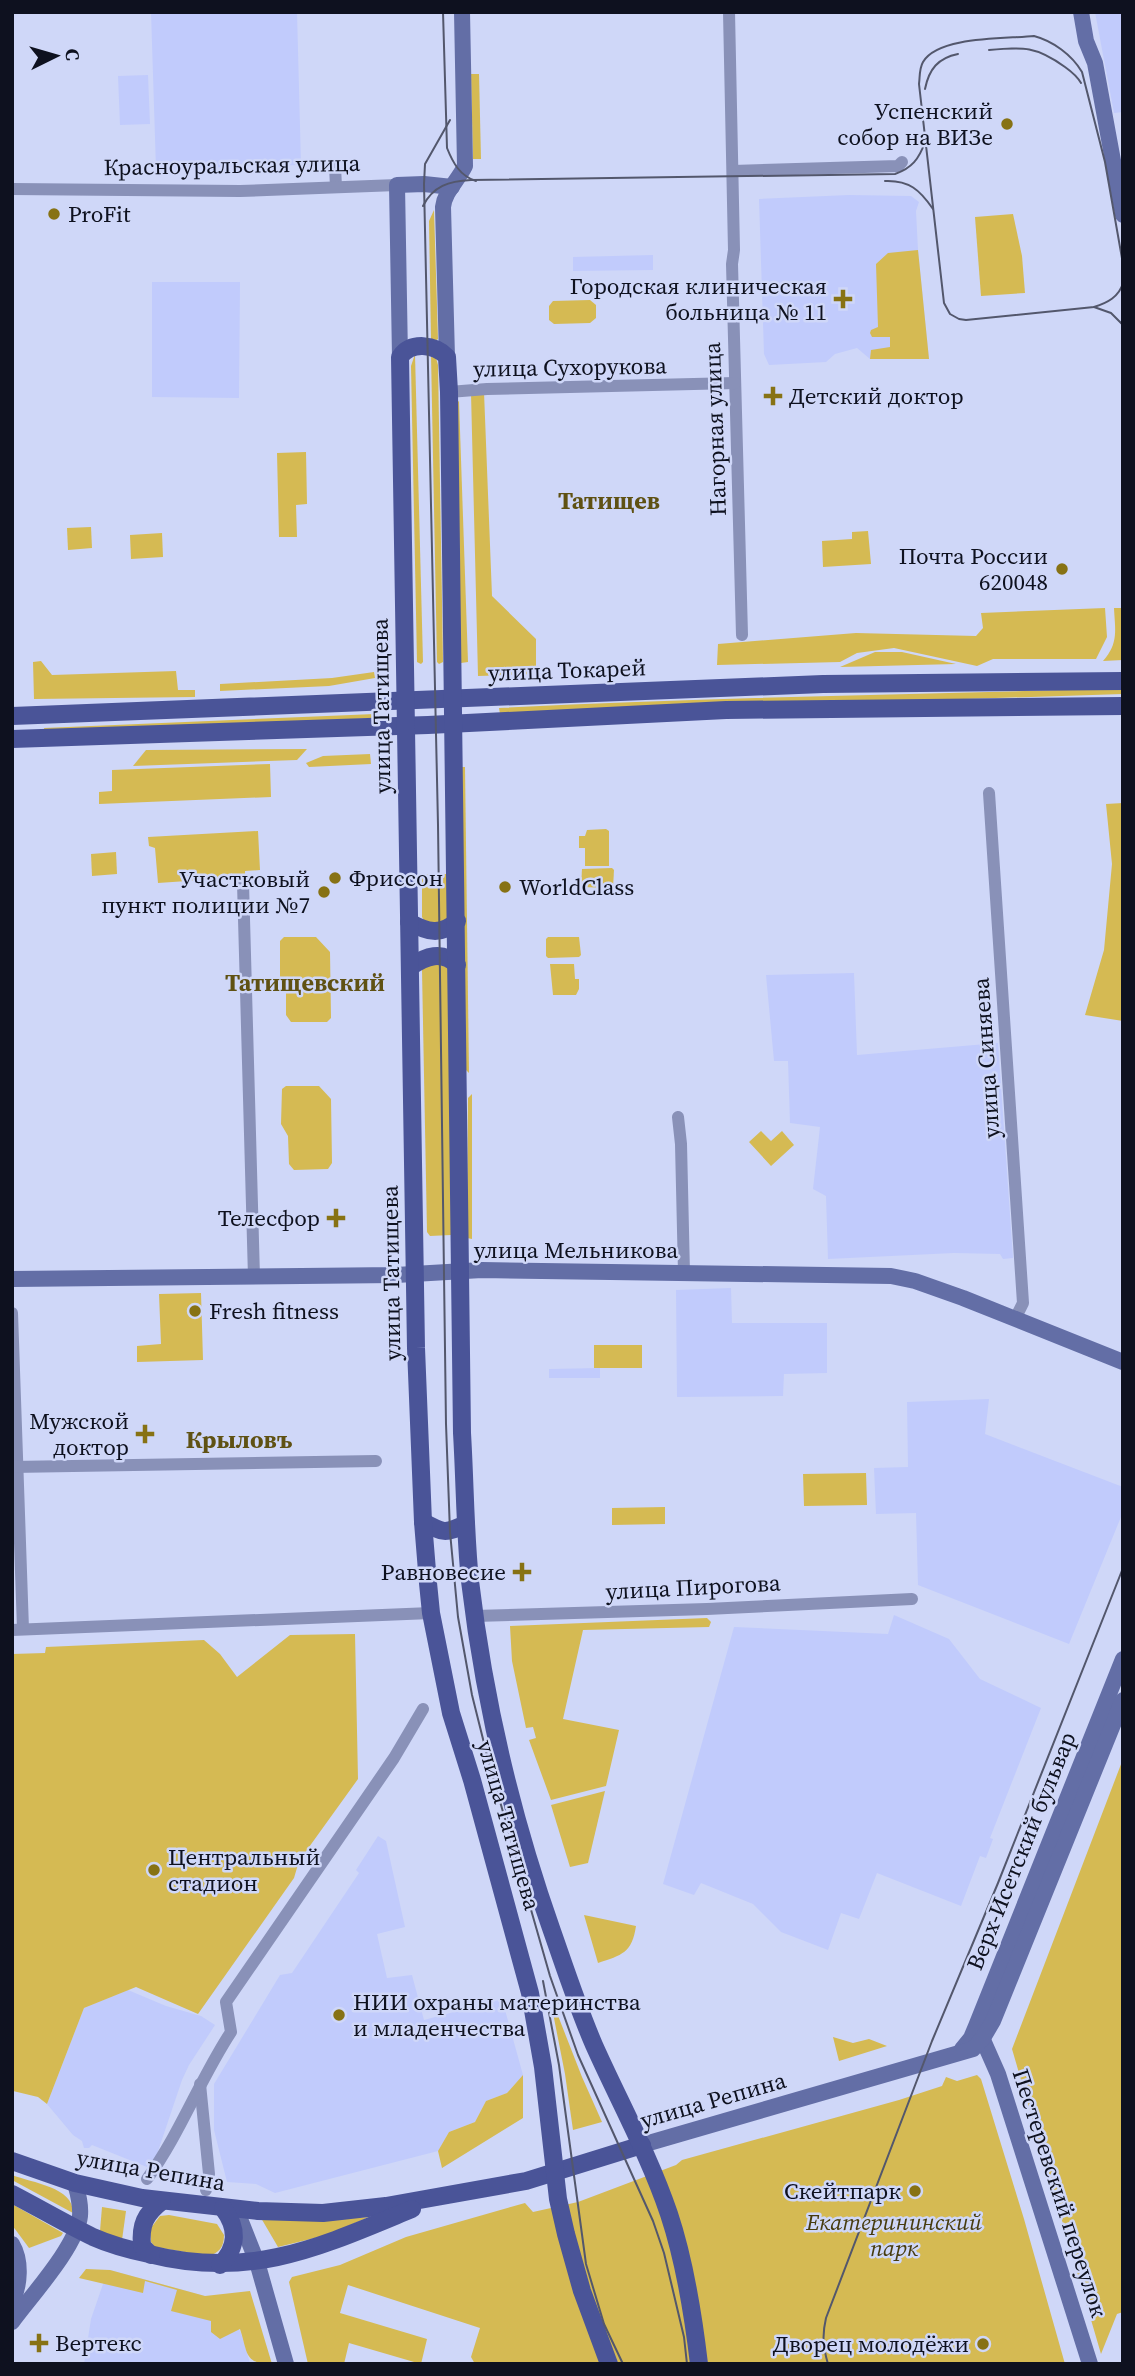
<svg xmlns="http://www.w3.org/2000/svg" width="1135" height="2376" font-family="'Source Serif 4',serif">
	<style>
		.built { fill: #c1cbfc }
		.green { fill: #d5ba53 }
		.lines { fill: none; stroke-linecap: round; stroke-linejoin: round }
		.street { stroke: #8991b8; stroke-width: 12 }
		.secondary { stroke: #636ea6; stroke-width: 16 }
		.primary { stroke: #4a5498; stroke-width: 18 }
		.tram { stroke: #53576c; stroke-width: 2 }
		.poi-dot { fill: #877214; stroke: #cfd7f8; stroke-width: 2.5 }
		.labels { text-anchor: middle; stroke-width: 5; stroke-linejoin: round; paint-order: stroke }
		.poi-label { font-size: 23px; fill: #0e111f; stroke: #cfd7f8; text-anchor: end }
		.street-label { font-size: 23px; fill: #0e111f; stroke: #cfd7f8 }
		.park-label { font-size: 23px; font-style: italic; fill: #463b0e; stroke: #cfd7f8 }
		.neighbourhood-label { font-size: 24px; font-weight: bold; fill: #5f5113; stroke: #cfd7f8 }
	</style>
	<rect width="100%" height="100%" fill="#cfd7f8"/>
	<g class="built">
		<polygon points="151,12 297,12 301,165 156,169"/>
		<polygon points="1095,12 1123,12 1123,112 1114,113"/>
		<polygon points="148,75 150,124 120,125 118,76"/>
		<polygon points="849,195 911,196 919,202 916,211 918,250 929,359 870,359 857,348 835,354 826,362 769,365 764,354 759,199"/>
		<polygon points="653,255 653,270 573,271 573,257"/>
		<polygon points="152,282 240,282 239,398 152,397"/>
		<polygon points="854,973 857,1055 998,1043 1013,1258 1003,1259 1000,1254 954,1253 828,1259 826,1196 813,1189 820,1127 790,1123 788,1061 774,1061 766,975"/>
		<polygon points="731,1288 732,1323 827,1323 827,1373 784,1374 783,1396 677,1397 676,1290"/>
		<polygon points="600,1368 600,1378 549,1378 549,1369"/>
		<polygon points="989,1399 985,1434 1123,1487 1123,1512 1069,1644 918,1585 916,1513 876,1514 874,1468 908,1467 907,1402"/>
		<polygon points="894,1615 949,1639 980,1679 1041,1708 990,1838 993,1839 986,1858 980,1856 961,1906 877,1873 859,1919 841,1913 828,1950 781,1932 753,1904 701,1883 694,1895 663,1884 734,1627 888,1634"/>
		<polygon points="378,1836 386,1841 405,1927 377,1934 387,1978 412,1975 424,2020 502,1999 523,2075 507,2093 486,2101 475,2122 449,2132 438,2151 275,2193 256,2184 227,2182 214,2130 214,2084 280,1975 292,1973 359,1873 356,1870"/>
		<polygon points="128,1990 166,2006 201,2016 215,2025 189,2065 182,2080 152,2169 92,2145 89,2148 84,2148 82,2141 73,2135 47,2104 84,2008"/>
		<polygon points="110,2270 223,2301 241,2333 250,2363 84,2364 91,2319 103,2284 103,2273"/>
	</g>
	<g class="green">
		<polygon points="471,74 479,74 481,159 473,159"/>
		<polygon points="434,210 438,339 435,341 431,339 429,221"/>
		<polygon points="1013,214 1022,256 1025,293 981,296 975,217"/>
		<polygon points="918,250 929,359 870,359 871,350 890,347 890,337 872,337 870,333 871,330 878,327 876,264 888,253"/>
		<polygon points="590,300 596,305 596,318 590,323 554,324 549,320 549,306 553,301"/>
		<polygon points="415,354 423,662 421,664 417,662 411,366"/>
		<polygon points="431,354 436,358 438,365 443,662 439,664 437,662"/>
		<polygon points="484,392 492,596 536,639 536,674 478,676 471,393"/>
		<polygon points="459,401 468,662 461,663 454,405"/>
		<polygon points="306,452 307,504 296,505 297,537 279,537 277,453"/>
		<polygon points="91,527 92,548 68,550 67,528"/>
		<polygon points="868,531 871,564 823,567 822,541 852,539 852,532"/>
		<polygon points="162,533 163,557 131,559 130,535"/>
		<polygon points="1105,608 1107,637 1096,659 993,659 977,666 894,648 857,653 840,662 717,665 718,644 856,633 976,636 983,628 981,613"/>
		<path d="M1114,608H1123V660L1103,661C1119,643 1115,630 1114,608Z"/>
		<polygon points="875,652 902,652 956,664 840,667"/>
		<polygon points="41,661 52,675 176,671 178,690 195,690 195,697 34,699 33,662"/>
		<polygon points="374,672 375,678 329,686 220,691 220,684 332,678"/>
		<path d="M1123,688V694L500,714L499,708C707,697 915,695 1123,688Z"/>
		<polygon points="375,714 377,718 45,733 44,728"/>
		<polygon points="307,749 297,760 133,766 146,750"/>
		<polygon points="370,754 371,764 309,767 306,763 323,756"/>
		<polygon points="270,764 271,797 99,804 99,792 112,791 112,770"/>
		<polygon points="461,767 465,767 469,1073 466,1070"/>
		<polygon points="1123,803 1123,1021 1085,1015 1104,950 1112,864 1106,804"/>
		<polygon points="606,829 609,831 609,866 585,866 585,848 579,848 579,836 585,836 587,830"/>
		<polygon points="258,831 260,870 245,871 245,877 158,883 155,848 149,846 148,837"/>
		<polygon points="116,852 117,874 92,876 91,854"/>
		<polygon points="612,868 614,870 613,888 581,887 582,869"/>
		<polygon points="422,874 448,874 450,919 446,923 425,922 422,917"/>
		<polygon points="284,937 316,937 330,952 331,1018 327,1022 291,1022 286,1015 286,987 280,977 280,941"/>
		<polygon points="548,937 579,937 581,955 579,957 548,958 546,956 546,939"/>
		<polygon points="429,960 450,968 451,1235 430,1236 427,1232 422,970"/>
		<polygon points="550,964 574,964 575,979 579,979 579,989 576,995 553,995"/>
		<polygon points="286,1086 319,1086 331,1099 332,1163 328,1169 294,1170 289,1164 288,1136 281,1124 282,1089"/>
		<polygon points="472,1094 472,1239 467,1238 468,1098"/>
		<polygon points="761,1131 771,1141 782,1131 794,1145 771,1166 749,1142"/>
		<polygon points="201,1293 203,1360 137,1362 137,1346 161,1344 159,1294"/>
		<rect x="594" y="1345" width="48" height="23"/>
		<polygon points="866,1473 867,1505 804,1506 803,1474"/>
		<polygon points="665,1507 665,1524 612,1525 612,1508"/>
		<polygon points="707,1618 711,1622 709,1627 583,1630 563,1719 619,1730 606,1786 551,1800 529,1740 536,1738 533,1727 526,1728 512,1661 510,1626"/>
		<polygon points="355,1634 358,1779 299,1861 294,1878 198,2014 136,1987 84,2008 47,2104 38,2097 13,2091 12,1654 45,1653 46,1647 204,1640 220,1654 237,1677 290,1635"/>
		<polygon points="1123,1759 1123,2312 1117,2314 1101,2354 1012,2049"/>
		<polygon points="605,1791 588,1863 570,1867 551,1805"/>
		<path d="M584,1915L636,1926C632,1953 622,1955 598,1963Z"/>
		<polygon points="552,2008 555,2008 582,2077 602,2122 573,2130 565,2074"/>
		<polygon points="833,2037 853,2043 869,2039 887,2046 839,2061"/>
		<polygon points="523,2075 523,2118 442,2168 438,2151 449,2132 475,2122 486,2101 507,2093"/>
		<polygon points="977,2075 981,2079 1024,2219 1065,2364 475,2364 471,2357 480,2328 348,2285 340,2313 427,2339 421,2364 349,2343 344,2364 308,2364 289,2282 292,2277 340,2265 406,2237 525,2203 533,2212 578,2202 676,2165 682,2160 899,2100 942,2086 946,2077 957,2081"/>
		<path d="M12,2175C32,2183 74,2187 73,2213L12,2180Z"/>
		<polygon points="12,2204 63,2233 61,2236 29,2248 12,2225"/>
		<polygon points="102,2207 126,2211 122,2240 100,2231"/>
		<path d="M169,2215L217,2224L224,2235C224,2247 219,2253 208,2256L155,2247L151,2242L150,2229L160,2216Z"/>
		<polygon points="369,2217 327,2235 278,2247 261,2218 311,2221"/>
		<path d="M86,2269L110,2270L205,2296L250,2291L272,2364C244,2364 248,2353 240,2329L220,2339L211,2332V2321L171,2311L177,2290L145,2281L143,2293L79,2278Z"/>
	</g>
	<g class="lines">
		<g class="street">
			<polyline points="729,12 734,250 732,264 742,635"/>
			<polyline points="335,166 336,187"/>
			<polyline points="733,171 898,166 902,162"/>
			<polyline points="12,189 240,191 397,185"/>
			<polyline points="449,392 487,389 735,383"/>
			<polyline points="989,793 1023,1303 1015,1319"/>
			<polyline points="243,883 254,1277"/>
			<polyline points="678,1117 681,1144 684,1273"/>
			<polyline points="12,1313 23,1629"/>
			<polyline points="12,1467 376,1461"/>
			<polyline points="475,1616 707,1609 912,1599"/>
			<polyline points="12,1630 431,1613"/>
			<polyline points="200,2084 209,2174 206,2190"/>
			<path d="M147,2179C180,2134 200,2079 231,2032L226,2002L394,1758L423,1709"/>
		</g>
		<g class="secondary">
			<polyline points="1081,12 1086,41 1095,63 1123,215"/>
			<polyline points="400,357 397,185 424,184 452,187"/>
			<path d="M447,357L443,207C445,191 457,182 465,166L462,12"/>
			<polyline points="12,1279 396,1275 482,1270 891,1276 915,1281 963,1298 1123,1362"/>
			<polyline points="979,2031 998,2074 1090,2364"/>
			<polyline points="962,2049 971,2038 976,2026 1123,1659"/>
			<polyline points="642,2145 973,2049 983,2038 993,2021 1123,1700"/>
			<polyline points="236,2209 257,2262 286,2364"/>
			<path d="M12,2244C22,2261 20,2285 12,2303"/>
			<path d="M12,2322C31,2296 77,2246 80,2216C81,2204 78,2194 75,2183"/>
		</g>
		<g class="primary">
			<polyline points="12,716 823,684 1123,681"/>
			<polyline points="12,739 428,725 726,710 1123,706"/>
			<path d="M409,922C427,932 441,936 457,921"/>
			<path d="M410,967C426,956 442,950 457,965"/>
			<path d="M423,1522C443,1533 445,1534 466,1524"/>
			<polyline points="12,2161 75,2183 142,2198 258,2211 323,2213 386,2206 526,2181 642,2145"/>
			<path d="M12,2194C39,2208 66,2224 93,2237C111,2245 130,2250 149,2254C251,2280 320,2247 412,2209"/>
			<path d="M151,2255L142,2246C140,2225 145,2214 162,2201"/>
			<path d="M220,2265C238,2247 238,2228 223,2208"/>
			<path d="M609,2364L582,2291L566,2234L558,2199L543,2067L530,1993L472,1780L451,1713L431,1613L428,1583L423,1522L416,1348L400,357C411,341 435,344 447,357L449,392L462,1433C465,1483 465,1532 470,1581C484,1700 512,1818 552,1931C565,1968 578,2008 594,2045C619,2101 649,2155 669,2214C685,2262 693,2313 699,2364"/>
		</g>
		<g class="tram">
			<path d="M443,12L447,148C453,163 460,176 476,181"/>
			<path d="M989,50C1024,47 1036,46 1065,67C1072,72 1077,76 1081,83"/>
			<path d="M925,89C929,69 938,58 958,54"/>
			<polyline points="450,120 425,164 424,184 438,825 446,1424 450,1532 458,1617 472,1695 489,1763 550,1976 578,2055 653,2221 664,2253 684,2337 687,2364"/>
			<path d="M885,181C909,180 920,190 933,209"/>
			<path d="M423,206C433,186 449,181 471,180L895,174C912,168 919,159 925,142"/>
			<path d="M1123,264L1105,162L1082,72C1072,55 1053,41 1034,36C1006,39 938,36 923,62C919,69 920,77 919,84L944,303L950,314L959,319L966,320L1094,307C1107,303 1119,297 1123,283"/>
			<polyline points="1094,307 1111,313 1123,325"/>
			<polyline points="543,1981 559,2065 586,2264 604,2324 623,2364"/>
			<path d="M828,2364C823,2347 822,2335 826,2318L932,2041L998,1883L1123,1568"/>
		</g>
	</g>
	<g class="poi-dot">
		<circle cx="1007" cy="124" r="7"/>
		<circle cx="54" cy="214" r="7"/>
		<path d="M839.5 288.5h7v7h7v7h-7v7h-7v-7h-7v-7h7z"/>
		<path d="M769.5 385.5h7v7h7v7h-7v7h-7v-7h-7v-7h7z"/>
		<circle cx="1062" cy="569" r="7"/>
		<circle cx="335" cy="878" r="7"/>
		<circle cx="505" cy="887" r="7"/>
		<circle cx="324" cy="892" r="7"/>
		<path d="M332.5 1207.5h7v7h7v7h-7v7h-7v-7h-7v-7h7z"/>
		<circle cx="195" cy="1311" r="7"/>
		<path d="M141.5 1423.5h7v7h7v7h-7v7h-7v-7h-7v-7h7z"/>
		<path d="M518.5 1561.5h7v7h7v7h-7v7h-7v-7h-7v-7h7z"/>
		<circle cx="154" cy="1870" r="7"/>
		<circle cx="339" cy="2015" r="7"/>
		<circle cx="915" cy="2191" r="7"/>
		<path d="M35.5 2332.5h7v7h7v7h-7v7h-7v-7h-7v-7h7z"/>
		<circle cx="983" cy="2344" r="7"/>
	</g>
	<g class="labels">
		<g class="poi-label">
			<text x="993" y="119">Успенский<tspan x="993" dy="26">собор на ВИЗе</tspan></text>
			<text x="68" y="222" text-anchor="start">ProFit</text>
			<text x="827" y="294">Городская клиническая<tspan x="827" dy="26">больница № 11</tspan></text>
			<text x="789" y="404" text-anchor="start">Детский доктор</text>
			<text x="1048" y="564">Почта России<tspan x="1048" dy="26">620048</tspan></text>
			<text x="349" y="886" text-anchor="start">Фриссон</text>
			<text x="310" y="887">Участковый<tspan x="310" dy="26">пункт полиции №7</tspan></text>
			<text x="519" y="895" text-anchor="start">WorldClass</text>
			<text x="320" y="1226">Телесфор</text>
			<text x="209" y="1319" text-anchor="start">Fresh fitness</text>
			<text x="129" y="1429">Мужской<tspan x="129" dy="26">доктор</tspan></text>
			<text x="506" y="1580">Равновесие</text>
			<text x="168" y="1865" text-anchor="start">Центральный<tspan x="168" dy="26">стадион</tspan></text>
			<text x="353" y="2010" text-anchor="start">НИИ охраны материнства<tspan x="353" dy="26">и младенчества</tspan></text>
			<text x="901" y="2199">Скейтпарк</text>
			<text x="55" y="2351" text-anchor="start">Вертекс</text>
			<text x="969" y="2352">Дворец молодёжи</text>
		</g>
		<g class="street-label">
			<text transform="translate(232 165) rotate(-1)" y="8">Красноуральская улица</text>
			<text transform="translate(570 367) rotate(-1)" y="8">улица Сухорукова</text>
			<text transform="translate(715 429) rotate(-92)" y="8">Нагорная улица</text>
			<text transform="translate(567 670) rotate(-2)" y="8">улица Токарей</text>
			<text transform="translate(381 706) rotate(-91)" y="8">улица Татищева</text>
			<text transform="translate(986 1058) rotate(-94)" y="8">улица Синяева</text>
			<text x="576" y="1258">улица Мельникова</text>
			<text transform="translate(391 1273) rotate(-91)" y="8">улица Татищева</text>
			<text transform="translate(693 1587) rotate(-3)" y="8">улица Пирогова</text>
			<text transform="translate(509 1825) rotate(74)" y="8">улица Татищева</text>
			<text transform="translate(1021 1851) rotate(-68)" y="8">Верх-Исетский бульвар</text>
			<text transform="translate(713 2100) rotate(-16)" y="8">улица Репина</text>
			<text transform="translate(151 2170) rotate(10)" y="8">улица Репина</text>
			<text transform="translate(1060 2193) rotate(72)" y="8">Пестеревский переулок</text>
		</g>
		<g class="park-label">
			<text x="894" y="2230">Екатерининский<tspan x="894" dy="26">парк</tspan></text>
		</g>
		<g class="neighbourhood-label">
			<text x="609" y="509">Татищев</text>
			<text x="305" y="991">Татищевский</text>
			<text x="239" y="1448">Крыловъ</text>
		</g>
	</g>
	<rect width="1135" height="2376" fill="none" stroke="#0e111f" stroke-width="28"/>
	<g transform="translate(56 56) rotate(85)" stroke="#cfd7f8" stroke-width="5" paint-order="stroke">
	<path d="M0-5L12 26L0 18L-12 26Z" fill="#0e111f"/>
	<text y="-10" font-size="19" font-weight="bold" text-anchor="middle" fill="#0e111f">С</text>
	</g>
</svg>
